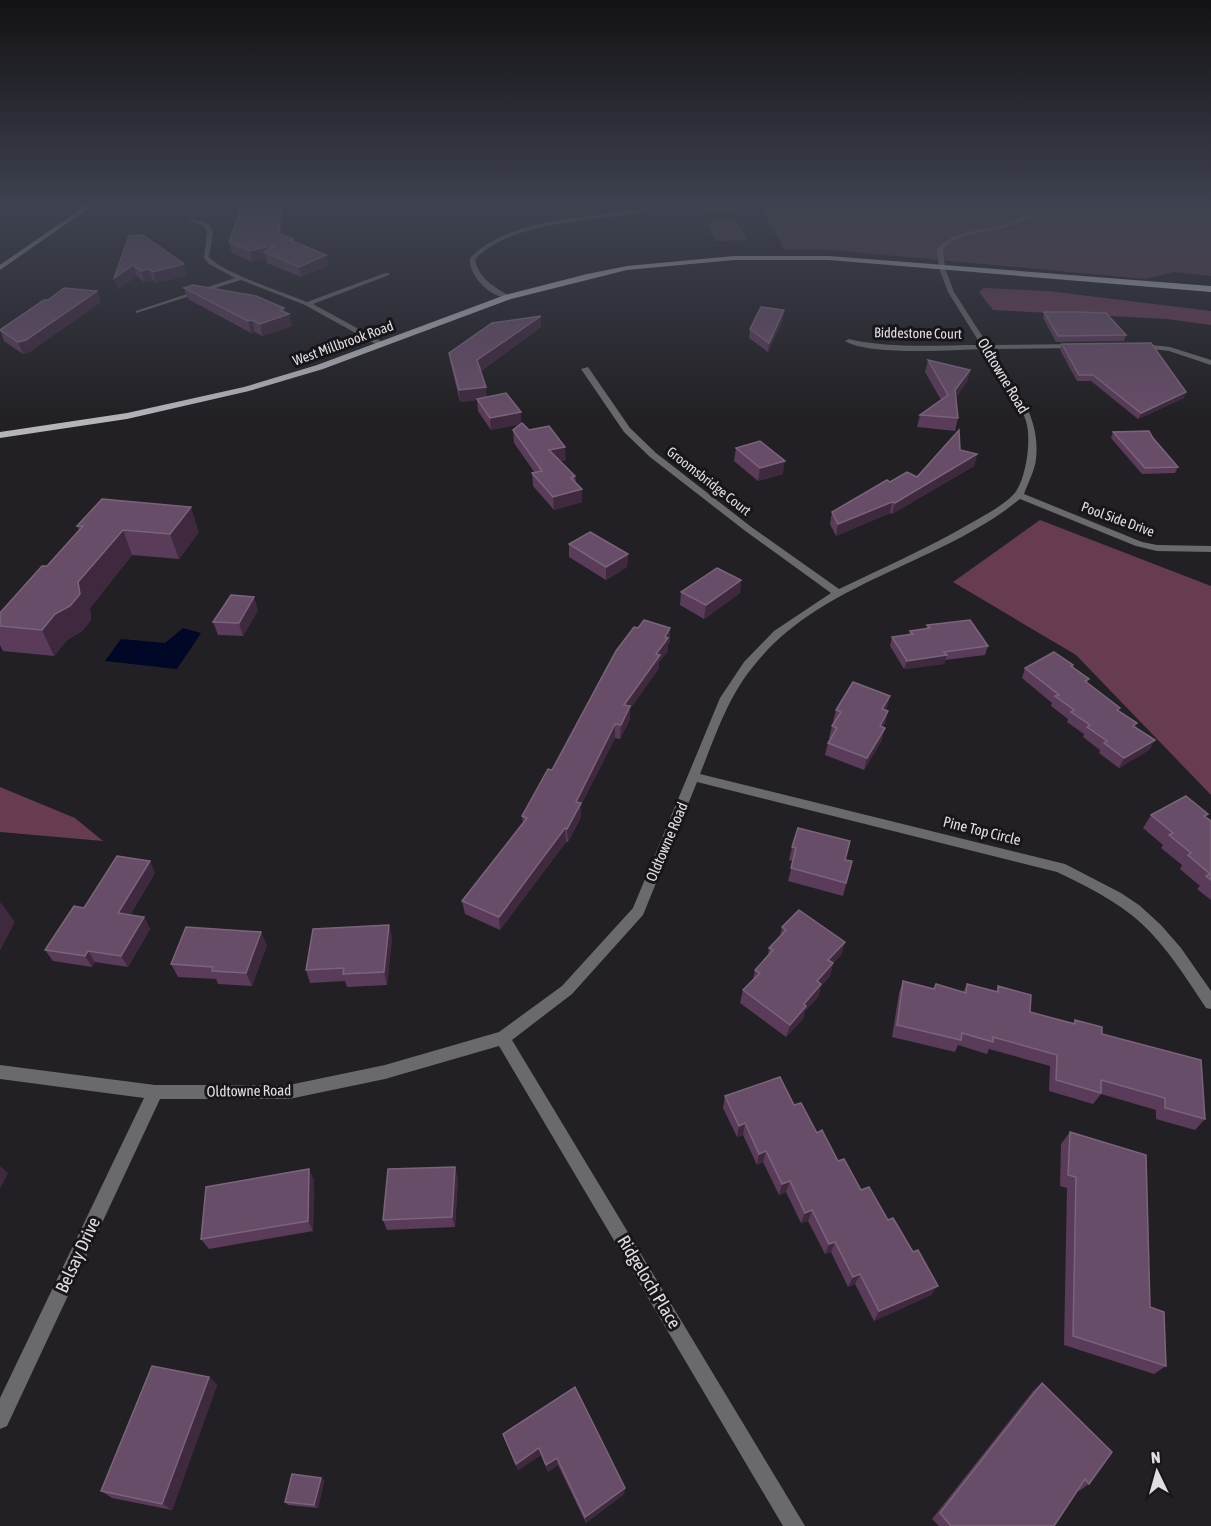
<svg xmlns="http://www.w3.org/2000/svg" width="1211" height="1526" font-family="'Asap Condensed',sans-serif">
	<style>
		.green { fill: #553a46 }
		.forest { fill: #673b50 }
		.water { fill: #000727 }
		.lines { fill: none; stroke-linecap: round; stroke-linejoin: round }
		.lane { fill: #6a6a6c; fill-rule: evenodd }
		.street { fill: #6a6a6c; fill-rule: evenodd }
		.secondary { fill: #949498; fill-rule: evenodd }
		.primary { fill: #b4b4b9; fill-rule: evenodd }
		.wall { fill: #5a3b59 }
		.shaded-wall { fill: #3e293e }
		.building { fill: #684d68; stroke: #7b647b; stroke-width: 1.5 }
		.labels { text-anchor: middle; stroke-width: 6; stroke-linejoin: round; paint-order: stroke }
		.far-street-label { font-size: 14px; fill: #e0dee1; stroke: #18161a }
		.street-label { font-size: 15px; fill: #e0dee1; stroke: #18161a }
		.near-street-label { font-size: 18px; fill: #e0dee1; stroke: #18161a }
	</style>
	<rect width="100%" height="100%" fill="#222024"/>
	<g class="green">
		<polygon points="761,206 1211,206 1211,276 1174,272 1145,279 832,250 784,249"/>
		<polygon points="736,220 747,240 715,241 706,221"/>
	</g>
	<g class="forest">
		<polygon points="984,288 1048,291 1211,311 1211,325 1167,319 993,310 979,292"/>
		<polygon points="1040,520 1211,586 1211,795 1076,655 953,582"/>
		<polygon points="0,787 75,818 103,841 0,832"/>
	</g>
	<polygon class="water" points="183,628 201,633 177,669 105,661 121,639 165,643"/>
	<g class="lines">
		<path class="lane" d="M1039,206H1045C1013,238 969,223 943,249L945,268L942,270L939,268L937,249C957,227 990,232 1016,221C1025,218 1032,212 1039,206Z"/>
		<g class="street">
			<path d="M648,206H656L640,213C589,221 513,221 475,259C479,279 494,287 510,296V298C492,299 468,276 470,258C509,218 586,218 639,209Z"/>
			<path d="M190,218L210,225L213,232L209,257C223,273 285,293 307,302L385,273H389V275L313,304L386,344L379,346L305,305L241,280L136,313V311L235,278L209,264L204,258L207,232L204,226L190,220Z"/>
			<path d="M942,266L945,268L954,292L988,345L1078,344L1082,346L1078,348L991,349C1013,384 1041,415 1036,459C1035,470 1028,483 1024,494L1142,542L1157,545L1211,546V552L1157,551L1136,546L1020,499C938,566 819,581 752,668C727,699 715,737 700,774L1065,864L1121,893L1139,905L1161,925L1181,948L1211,991V1009L1206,1008C1186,978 1167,947 1141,923C1117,901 1086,886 1057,872L697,782L643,915L572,994L512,1040L805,1526H783L499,1046L385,1079L289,1099H160L7,1426L0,1429V1398L144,1098L0,1079V1065L155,1085H289L385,1065L499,1032L562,986L633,908L720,698L744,662L774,631L831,593L744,530L650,457L624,432L581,369L588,367L630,428L656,453L750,526L839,589C883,568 928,548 971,523C985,515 1001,507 1013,495C1026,482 1032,439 1026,421C1017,395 998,372 984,349C952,350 870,356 845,341L849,339C892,349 937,345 981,345L948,292L939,268Z"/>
			<polygon points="1134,343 1170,347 1211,360 1211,365 1169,351 1134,347"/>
		</g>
		<polygon class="secondary" points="85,206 92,206 0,270 0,265"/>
		<polygon class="primary" points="734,256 829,256 1211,286 1211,292 829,260 734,260 627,270 511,299 323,369 249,391 127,419 0,438 0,432 127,413 244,387 317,365 505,295 587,274 627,266"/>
	</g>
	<g class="wall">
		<polygon points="698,206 741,206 741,210 702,212"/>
		<polygon points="282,235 294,242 326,255 328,266 301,277 267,263 266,258 252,262 232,253 229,242"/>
		<polygon points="129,236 187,275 156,283 153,280 144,282 137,276 118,289"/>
		<polygon points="184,288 284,308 285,312 292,326 262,336 255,332 251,333 188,299"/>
		<polygon points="97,291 101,302 31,351 23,354 4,341 0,329 48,300"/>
		<polygon points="1044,312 1126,335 1124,341 1056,342 1043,318"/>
		<polygon points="783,319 768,352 749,338 750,329"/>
		<polygon points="541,327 481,371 486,397 521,412 521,424 566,460 560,461 575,476 576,483 582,489 582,502 554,510 533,486 532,473 535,473 514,443 513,430 521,424 491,430 478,411 477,400 460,402 451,365 449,353"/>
		<polygon points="1062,344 1184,398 1138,419 1091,381 1077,381 1060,350"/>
		<polygon points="928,360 970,370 967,382 956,397 958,418 955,431 917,427 920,415 941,400 925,372"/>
		<polygon points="1113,432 1153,438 1178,467 1175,473 1142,474 1111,438"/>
		<polygon points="736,448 783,474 758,481 734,461"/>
		<polygon points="960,450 977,454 974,466 892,514 890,513 836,536 830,524 832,512 890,482 917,477"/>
		<polygon points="77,526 199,532 179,559 132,555 90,608 91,620 82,631 67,640 54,656 3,651 0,645 0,613 47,566 79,530"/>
		<polygon points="569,544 628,554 627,567 606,580 569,557"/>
		<polygon points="741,580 740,593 704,619 680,605 681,592"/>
		<polygon points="258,610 243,636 218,635 213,622"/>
		<polygon points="927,625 988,646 985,655 945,660 944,664 904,669 890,646 892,637 909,635 910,631 926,629"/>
		<polygon points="638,628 670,628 670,642 668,644 668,651 659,662 659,668 630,709 630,719 620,739 615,738 581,805 581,817 568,842 566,842 500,930 465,914 462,901 523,824 522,816 552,770"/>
		<polygon points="1073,665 1072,667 1089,679 1087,682 1135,727 1155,740 1149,750 1119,768 1099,753 1100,750 1083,737 1084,734 1067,722 1068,719 1051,706 1052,703 1022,678 1025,668"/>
		<polygon points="887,708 886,710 888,711 885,723 883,727 882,740 864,770 825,755 828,743 831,739 829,738 832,726 834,723 833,722 836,710"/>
		<polygon points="1208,814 1206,817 1211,821 1211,900 1197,889 1200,886 1180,869 1182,865 1161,848 1163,845 1143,828 1151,815"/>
		<polygon points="792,847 852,861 843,896 788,881 793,861 789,860"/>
		<polygon points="155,873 130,915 144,917 150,929 128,967 95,962 92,967 53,961 45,950 84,908"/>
		<polygon points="389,925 392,938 387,985 347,987 345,981 310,983 306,970"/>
		<polygon points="782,927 845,942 841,955 833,963 830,976 821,986 818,997 805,1011 803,1019 786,1037 740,1003 743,990 753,979 755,970 768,956 769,948 780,937"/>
		<polygon points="267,945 252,986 218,984 216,979 178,977 171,964"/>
		<polygon points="903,981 934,989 963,992 967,984 996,992 998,986 1030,1012 1073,1023 1075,1020 1102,1034 1205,1119 1195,1130 1156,1119 1156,1110 1101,1094 1093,1104 1049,1091 1050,1066 989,1049 987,1054 958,1045 955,1052 892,1037 899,993"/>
		<polygon points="725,1096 794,1105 817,1133 861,1190 931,1295 874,1321 855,1284 848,1287 831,1252 825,1254 808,1221 801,1223 786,1192 779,1195 763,1162 757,1165 743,1135 737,1137 723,1108"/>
		<polygon points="1070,1132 1150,1307 1166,1366 1154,1374 1064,1345 1067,1188 1060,1186 1061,1144"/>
		<polygon points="458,1178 455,1227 387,1230 383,1220"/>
		<polygon points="314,1180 313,1231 209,1249 201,1239"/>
		<polygon points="209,1377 217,1385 172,1510 112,1498 101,1491"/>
		<polygon points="1042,1383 1089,1484 1079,1491 1078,1490 1054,1526 939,1526 932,1519 1033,1391"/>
		<polygon points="503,1434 625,1488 624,1494 586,1523 558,1465 548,1472 541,1455 518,1470"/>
		<polygon points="321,1478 324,1481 318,1508 288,1505 285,1502"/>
	</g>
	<g class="shaded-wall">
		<polygon points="281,206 283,206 281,245 279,234"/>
		<polygon points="277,244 264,252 266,258 252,262 250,251"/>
		<polygon points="326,255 328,266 301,277 299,267"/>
		<polygon points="184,264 187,275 156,283 153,272"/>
		<polygon points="133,265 137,276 118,289 114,278"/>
		<polygon points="149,269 153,280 144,282 141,271"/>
		<polygon points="97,291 101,302 31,351 23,354 18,342"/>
		<polygon points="284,308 286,316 289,314 292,326 262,336 260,324"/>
		<polygon points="784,310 783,319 768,352 769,343"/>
		<polygon points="541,316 541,327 479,372 477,360"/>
		<polygon points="252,320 255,332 251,333 248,321"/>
		<polygon points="970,370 967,382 952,402 955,390"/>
		<polygon points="486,387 487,399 460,402 459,390"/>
		<polygon points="1186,392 1184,398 1138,419 1141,413"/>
		<polygon points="521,412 521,424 491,430 490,418"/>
		<polygon points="565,447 566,460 550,463 549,450"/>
		<polygon points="977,454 974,466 892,514 895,503"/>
		<polygon points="785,461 783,474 758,481 760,468"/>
		<polygon points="582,489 582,502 554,510 553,497"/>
		<polygon points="892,502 890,513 836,536 838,524"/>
		<polygon points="191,507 199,532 179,559 170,534"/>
		<polygon points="123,530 132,555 90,608 91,620 82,631 67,640 54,656 42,630 55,614 78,582"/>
		<polygon points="628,554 627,567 606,580 606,567"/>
		<polygon points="741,580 740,593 704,619 706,605"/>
		<polygon points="254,597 258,610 243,636 239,623"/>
		<polygon points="670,628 670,642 668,644 668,651 659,662 659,668 630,709 630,719 620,739 621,725 624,705 656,654 665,637"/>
		<polygon points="947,655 944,664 904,669 907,661"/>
		<polygon points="890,696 887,708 879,721 882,709"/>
		<polygon points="888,711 885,723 877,738 880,726"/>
		<polygon points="615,724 615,738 581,805 581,817 568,842 567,829 576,802"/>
		<polygon points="885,728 882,740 864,770 867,758"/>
		<polygon points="1155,740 1149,750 1119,768 1124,758"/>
		<polygon points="565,828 566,842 500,930 499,917"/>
		<polygon points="150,861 155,873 124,925 118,913"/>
		<polygon points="0,903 1,903 15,922 0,951"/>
		<polygon points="144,917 150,929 128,967 121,956"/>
		<polygon points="389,925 392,938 387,985 384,972"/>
		<polygon points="261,932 267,945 252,986 246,973"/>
		<polygon points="845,942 841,955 825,972 828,960"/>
		<polygon points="88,951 95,962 92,967 85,956"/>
		<polygon points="833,963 830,976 821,986 818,997 805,1011 803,1019 786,1037 790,1025 804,1004 817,981"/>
		<polygon points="745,1123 743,1135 737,1137 739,1126"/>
		<polygon points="766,1151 763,1162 757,1165 759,1154"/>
		<polygon points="0,1166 8,1173 0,1189"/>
		<polygon points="455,1167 458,1178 455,1227 452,1217"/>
		<polygon points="309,1169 314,1180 313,1231 308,1221"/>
		<polygon points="790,1181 786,1192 779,1195 782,1184"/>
		<polygon points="812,1210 808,1221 801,1223 805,1213"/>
		<polygon points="835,1242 831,1252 825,1254 829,1244"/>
		<polygon points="860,1274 855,1284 848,1287 853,1277"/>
		<polygon points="938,1286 931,1295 874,1321 879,1311"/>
		<polygon points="209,1377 217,1385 172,1510 162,1504"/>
		<polygon points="539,1448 541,1455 518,1470 516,1464"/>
		<polygon points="557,1458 558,1465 548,1472 546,1465"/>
		<polygon points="321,1478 324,1481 318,1508 314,1505"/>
		<polygon points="625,1488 624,1494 586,1523 585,1517"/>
	</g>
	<g class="building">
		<polygon points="242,206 281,206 279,234 293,239 290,240 326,255 299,267 264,252 277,244 250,251 229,242"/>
		<polygon points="143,235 184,264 153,272 149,269 141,271 133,265 114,278 129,236"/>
		<polygon points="193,285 256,296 284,308 280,310 289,314 260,324 252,320 248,321 184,288"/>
		<polygon points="64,288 97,291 26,340 18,342 0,330 44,300 48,300"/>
		<polygon points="761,307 784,310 769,343 750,329"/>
		<polygon points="1044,312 1077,312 1106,313 1126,335 1058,336"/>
		<polygon points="541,316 477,360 486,387 459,390 449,353 492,323"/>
		<polygon points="1151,343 1186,392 1141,413 1093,375 1079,375 1062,344"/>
		<polygon points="928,360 970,370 955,390 958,418 920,415 948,395"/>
		<polygon points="506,393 521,412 490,418 477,399"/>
		<polygon points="522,423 529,430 549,426 565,447 549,450 575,476 571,478 582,489 553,497 532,473 542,471 513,430"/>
		<polygon points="959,430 960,450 977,454 895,503 892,502 838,524 832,512 887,480 890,482 907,472 917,477"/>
		<polygon points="1149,431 1153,438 1178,467 1145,468 1113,432"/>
		<polygon points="760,441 785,461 760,468 736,448"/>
		<polygon points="102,499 191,507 170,534 123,530 78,582 80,594 70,606 55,614 42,630 0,626 0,613 42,566 47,566 83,526 77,526"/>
		<polygon points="590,532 628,554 606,567 569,544"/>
		<polygon points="717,568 741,580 706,605 681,592"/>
		<polygon points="231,595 254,597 239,623 213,622"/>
		<polygon points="644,620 670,628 665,637 668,638 656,654 660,655 624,705 630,706 621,725 615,724 576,802 581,803 567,829 565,828 499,917 462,901 527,818 522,816 548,769 552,770 616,651 634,627 638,628"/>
		<polygon points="970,620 988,646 944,652 947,655 907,661 892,637 913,634 910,631 930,628 927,625"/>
		<polygon points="1054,652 1073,665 1071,666 1089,679 1085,681 1120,708 1117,710 1137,723 1133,726 1155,740 1124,758 1104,743 1107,741 1087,727 1090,725 1071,712 1074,710 1055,696 1059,695 1025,668"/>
		<polygon points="853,682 890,696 882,709 888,711 880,726 885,728 867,758 828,743 837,728 832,726 841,712 836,710"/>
		<polygon points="1186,796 1208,814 1204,816 1211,821 1211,880 1206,876 1210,874 1188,855 1191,853 1169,835 1173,833 1151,815"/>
		<polygon points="798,828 850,841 845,860 852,861 846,883 791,868 796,848 792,847"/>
		<polygon points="117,856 150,861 118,913 144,917 121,956 88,951 85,956 45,950 74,906 84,908"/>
		<polygon points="799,910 845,942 828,960 833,963 817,981 821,984 804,1004 806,1006 790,1025 743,990 760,973 755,970 773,950 769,948 786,930 782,927"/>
		<polygon points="389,925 384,972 343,974 344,968 306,970 313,929"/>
		<polygon points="186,927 261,932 246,973 212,971 213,967 171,964"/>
		<polygon points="903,981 934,989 936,984 966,993 967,984 998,992 998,986 1031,995 1030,1012 1075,1024 1075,1020 1102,1027 1102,1034 1201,1060 1205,1119 1165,1108 1165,1098 1101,1080 1101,1093 1056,1080 1057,1055 993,1037 993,1042 962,1033 961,1040 897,1025"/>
		<polygon points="780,1077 794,1105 801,1103 817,1133 822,1130 838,1161 844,1159 861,1190 869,1187 888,1220 893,1218 913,1252 918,1250 938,1286 879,1311 860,1274 853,1277 835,1242 829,1244 812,1210 805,1213 790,1181 782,1184 766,1151 759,1154 745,1123 739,1126 725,1096"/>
		<polygon points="1070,1132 1146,1155 1150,1307 1164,1312 1166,1366 1073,1336 1076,1177 1068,1175"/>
		<polygon points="455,1167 452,1217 383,1220 388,1169"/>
		<polygon points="309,1169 308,1221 201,1239 206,1187"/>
		<polygon points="152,1366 209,1377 162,1504 101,1491"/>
		<polygon points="1042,1383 1112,1452 1089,1484 1085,1479 1054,1526 951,1526 940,1513"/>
		<polygon points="575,1387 625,1488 585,1517 557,1458 546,1465 539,1448 516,1464 503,1434"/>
		<polygon points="292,1474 321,1478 314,1505 285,1502"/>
	</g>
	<linearGradient id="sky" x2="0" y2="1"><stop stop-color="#131214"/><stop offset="0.49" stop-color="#3e4250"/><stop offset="1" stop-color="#3e4250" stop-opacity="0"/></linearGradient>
	<rect width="1211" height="420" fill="url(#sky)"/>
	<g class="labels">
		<g class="far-street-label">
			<text transform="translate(918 333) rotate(1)" y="5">Biddestone Court</text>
			<text transform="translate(343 343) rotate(-20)" y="5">West Millbrook Road</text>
			<text transform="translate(709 481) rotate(38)" y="5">Groomsbridge Court</text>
			<text transform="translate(1118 519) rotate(20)" y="5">Pool Side Drive</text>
		</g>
		<g class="street-label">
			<text transform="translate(1003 376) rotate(59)" y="5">Oldtowne Road</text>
			<text transform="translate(982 831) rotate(14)" y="5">Pine Top Circle</text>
			<text transform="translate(667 842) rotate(-67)" y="5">Oldtowne Road</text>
			<text transform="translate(249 1091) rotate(-1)" y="5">Oldtowne Road</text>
		</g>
		<g class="near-street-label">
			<text transform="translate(78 1255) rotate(-65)" y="6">Belsay Drive</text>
			<text transform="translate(649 1282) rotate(59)" y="6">Ridgeloch Place</text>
		</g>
	</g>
	<g transform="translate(1157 1472) rotate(355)" stroke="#18161a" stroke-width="4.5" paint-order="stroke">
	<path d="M0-4.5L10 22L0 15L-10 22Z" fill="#e0dee1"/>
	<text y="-9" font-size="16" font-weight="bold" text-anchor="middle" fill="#e0dee1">N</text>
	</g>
</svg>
